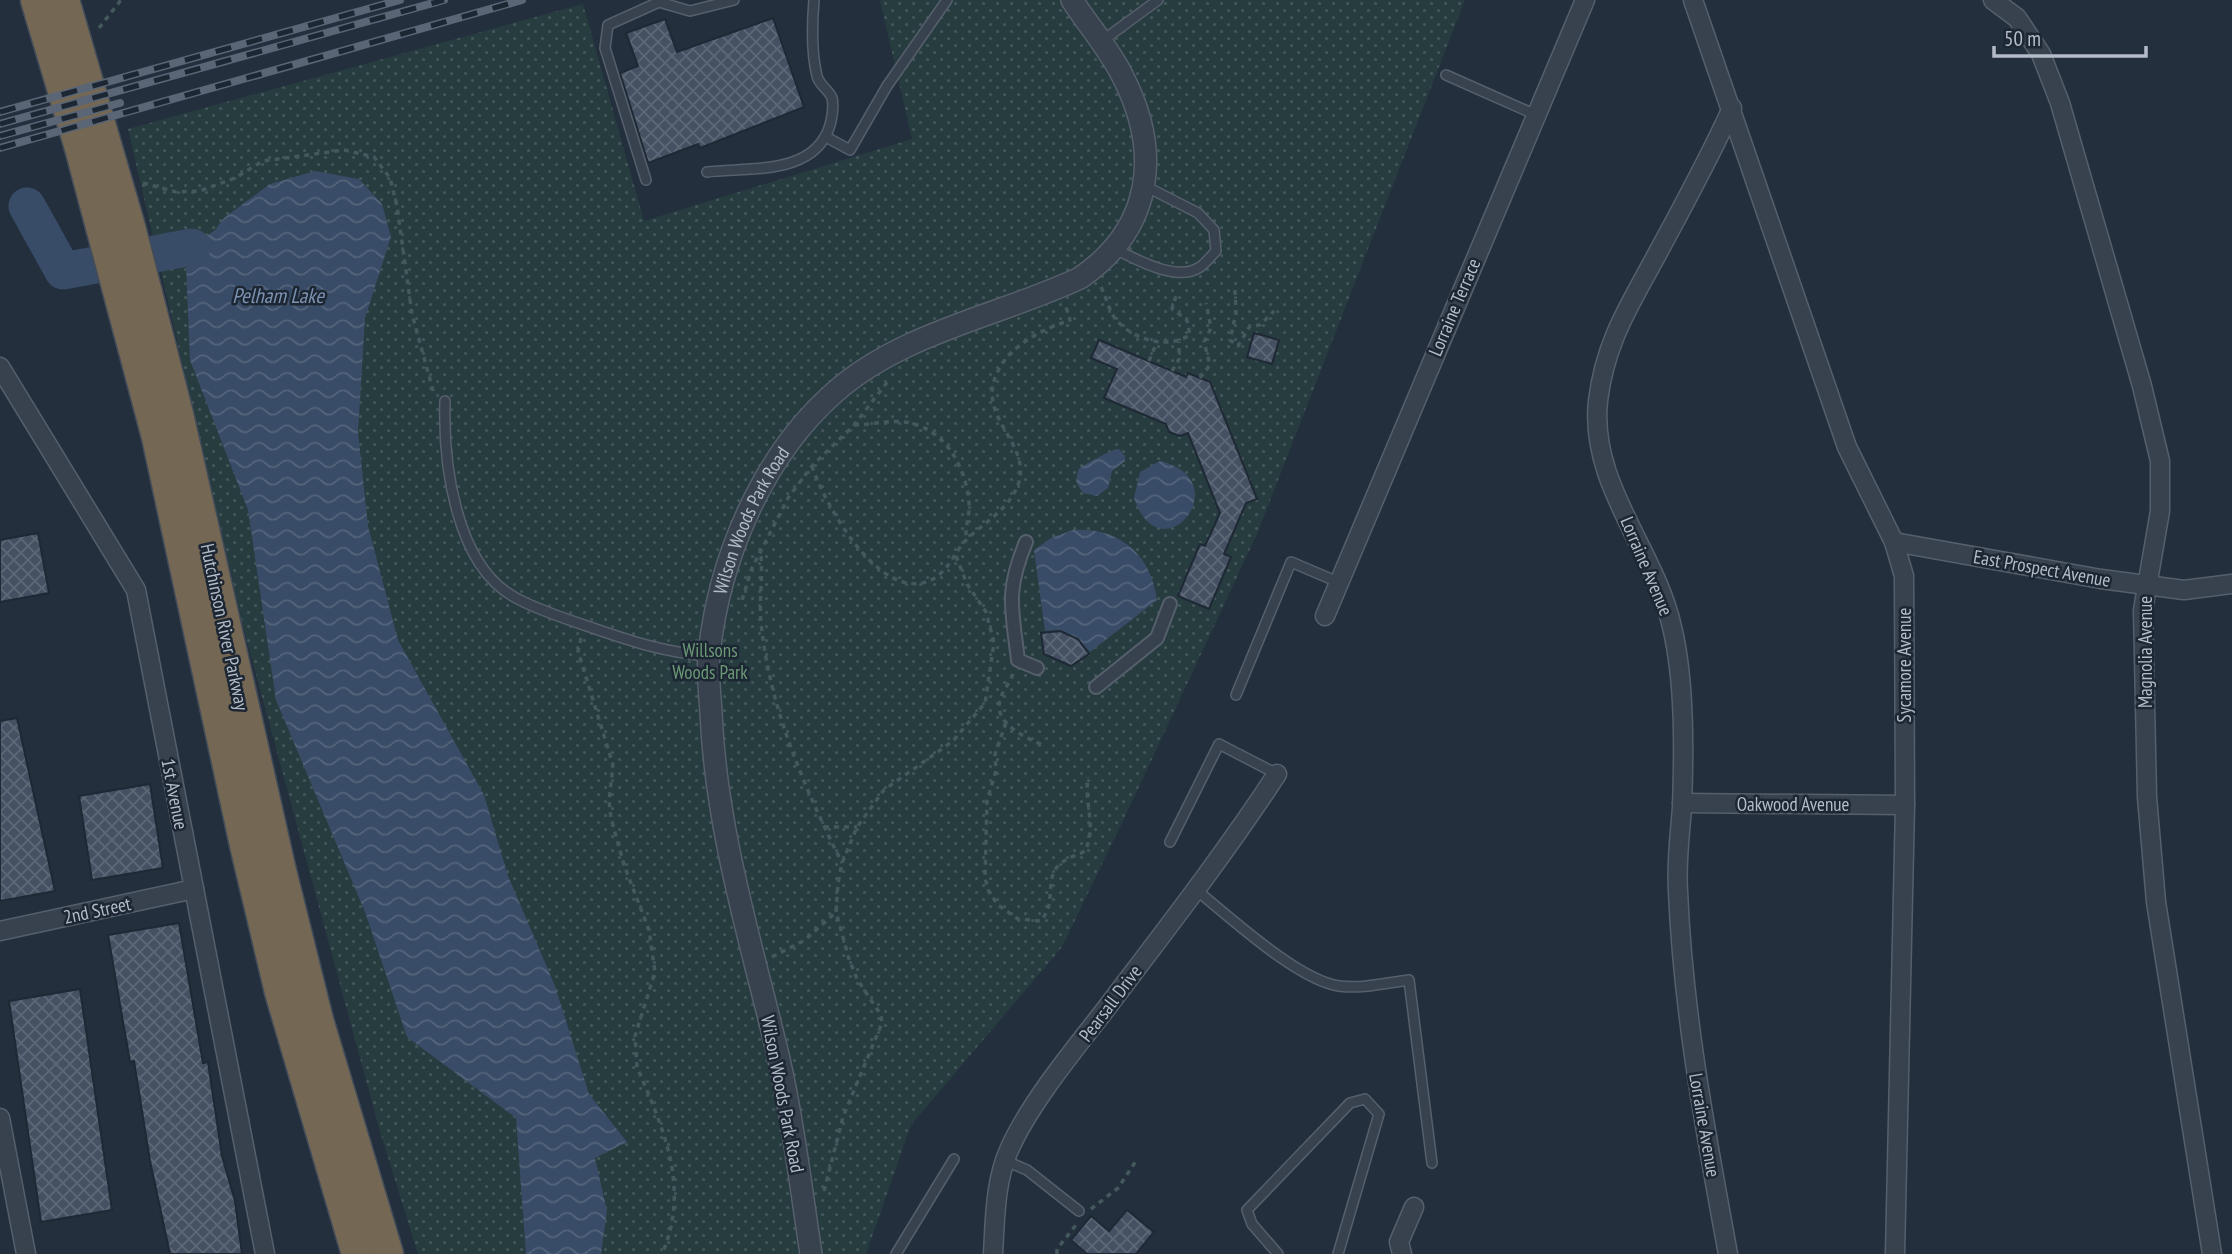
<svg xmlns="http://www.w3.org/2000/svg" width="2232" height="1254" font-family="'PT Sans Narrow',sans-serif">
	<style>
		.park { fill: url(#park-dots) }
		.water { fill: url(#water-waves) }
		.lines { fill: none; stroke-linecap: round; stroke-linejoin: round }
		.river { stroke: #394c67; stroke-width: 37 }
		.building { fill: url(#building-cross-hatch); stroke: #1f2835; stroke-width: 2 }
		.service-casing { stroke: #565f6c; stroke-width: 12 }
		.pedestrian-casing { stroke: #565f6c; stroke-width: 16 }
		.minor-casing { stroke: #565f6c; stroke-width: 21 }
		.tertiary-casing { stroke: #565f6c; stroke-width: 24 }
		.motorway-casing { stroke: #434c59; stroke-width: 35 }
		.path { stroke: #44595c; stroke-width: 3.5; stroke-dasharray: 5 5; stroke-linecap: butt }
		.service { stroke: #38414e; stroke-width: 9 }
		.pedestrian { stroke: #38414e; stroke-width: 12 }
		.minor { stroke: #38414e; stroke-width: 18 }
		.tertiary { stroke: #38414e; stroke-width: 21 }
		.motorway { stroke: #746855; stroke-width: 32 }
		.rail-casing { stroke: #5a6575; stroke-width: 8 }
		.rail { stroke: #1d2633; stroke-width: 5; stroke-dasharray: 16; stroke-linecap: butt }
		.labels { text-anchor: middle; stroke-width: 5; stroke-linejoin: round; paint-order: stroke }
		.street-label { font-size: 19px; fill: #b4bcc9; stroke: #1d2633 }
		.park-label { font-size: 19px; fill: #6b9a76; stroke: #1d2633 }
		.water-label { font-size: 21px; font-style: italic; fill: #7c92b1; stroke: #1d2633 }
	</style>
	<defs>
		<pattern id="park-dots" width="8" height="8" patternUnits="userSpaceOnUse" patternTransform="scale(1.75)"><rect width="8" height="8" fill="#263c3f"/><path d="M2 2h.1M6 6h.1" fill="none" stroke="#435659" stroke-width="1.8" stroke-linecap="round"/></pattern>
		<pattern id="water-waves" width="16" height="10" patternUnits="userSpaceOnUse" patternTransform="scale(1.75)"><rect width="16" height="10" fill="#394c67"/><path d="M0 5q4-4 8 0t8 0" fill="none" stroke="#53647b"/></pattern>
		<pattern id="building-cross-hatch" width="8" height="8" patternUnits="userSpaceOnUse" patternTransform="scale(1.75)"><rect width="8" height="8" fill="#455162"/><path d="M0 0l8 8M0 8l8-8" fill="none" stroke="#5d6877"/></pattern>
	</defs>
	<rect width="100%" height="100%" fill="#242f3e"/>
	<polygon class="park" points="880,0 1465,0 1257,534 1131,804 1062,947 911,1125 866,1254 418,1254 379,1128 244,630 128,129 583,4 644,221 912,139"/>
	<g class="water">
		<polygon points="315,171 359,179 382,204 391,237 365,318 358,432 368,526 398,640 484,795 508,876 555,986 589,1094 627,1142 595,1158 607,1211 601,1254 526,1254 516,1118 407,1037 365,912 276,700 248,510 190,360 186,265 192,247 215,230 224,218 270,184"/>
		<path d="M1119,449L1125,456V461L1112,471L1108,488L1097,496L1083,493L1076,482L1078,470C1082,465 1113,449 1119,449Z"/>
		<path d="M1160,461C1240,480 1161,578 1134,498L1140,472Z"/>
		<path d="M1073,530C1119,527 1151,554 1157,600L1090,652C1077,636 1065,628 1045,631L1034,550L1051,538Z"/>
	</g>
	<g class="lines">
		<polyline class="river" points="27,206 63,271 192,247"/>
	</g>
	<g class="building">
		<polygon points="773,18 804,107 700,148 698,144 648,163 620,73 638,66 626,33 665,19 677,52"/>
		<polygon points="1254,333 1279,340 1272,364 1247,357"/>
		<polygon points="1099,340 1186,377 1188,373 1210,382 1257,499 1246,503 1224,554 1231,557 1209,609 1178,596 1200,544 1205,546 1220,513 1188,433 1180,436 1169,432 1166,424 1104,398 1117,369 1091,358"/>
		<polygon points="38,533 49,593 0,602 0,540"/>
		<polygon points="1060,631 1078,639 1089,654 1071,666 1044,654 1041,633"/>
		<polygon points="17,718 55,891 0,901 0,721"/>
		<polygon points="150,784 163,868 92,880 79,796"/>
		<polygon points="179,923 203,1063 208,1062 222,1156 235,1201 242,1254 170,1254 150,1161 134,1061 130,1062 108,935"/>
		<polygon points="80,989 112,1210 41,1222 9,1001"/>
		<polygon points="1127,1210 1154,1232 1136,1254 1087,1254 1071,1240 1091,1216 1109,1231"/>
	</g>
	<g class="lines">
		<defs>
			<g id="service">
				<polyline points="1102,41 1158,0"/>
				<polyline points="1446,75 1536,115"/>
				<polyline points="826,137 850,150 887,86 947,0"/>
				<path d="M707,172C749,167 815,176 830,125C832,118 834,105 832,98C829,90 819,85 817,76C811,52 812,24 814,0"/>
				<polyline points="646,180 605,48 608,25 659,2 690,11 734,0"/>
				<path d="M1115,249C1136,259 1177,283 1200,267C1206,263 1211,256 1216,251L1214,230L1198,213L1145,186"/>
				<path d="M445,401C443,462 455,566 516,598C538,610 566,619 590,627C630,641 667,653 709,656"/>
				<polyline points="1236,695 1291,562 1338,582"/>
				<polyline points="1170,842 1219,744 1277,774"/>
				<path d="M1195,889C1229,916 1297,980 1339,986C1362,989 1386,983 1409,980L1432,1163"/>
				<polyline points="1006,1161 1027,1170 1079,1211"/>
				<polyline points="896,1254 954,1159"/>
				<polyline points="1278,1254 1252,1224 1247,1210 1350,1103 1365,1099 1379,1114 1338,1254"/>
			</g>
			<g id="pedestrian">
				<path d="M1026,542C1005,592 1012,609 1018,660L1037,668"/>
				<polyline points="1096,687 1157,638 1170,604"/>
			</g>
			<g id="minor">
				<polyline points="1693,0 1847,447 1894,542 1904,576 1905,805 1895,1254"/>
				<polyline points="1993,0 2017,18 2041,54 2060,103 2142,386 2160,461 2160,511 2143,610 2147,797 2156,902 2212,1254"/>
				<polyline points="0,367 136,590 265,1254"/>
				<polyline points="1894,542 2101,579 2184,590 2232,584"/>
				<polyline points="1325,616 1585,0"/>
				<polyline points="1682,803 1905,805"/>
				<polyline points="0,931 194,889"/>
				<polyline points="0,1118 26,1254"/>
				<path d="M993,1254C995,1220 995,1181 1009,1150C1029,1104 1074,1050 1105,1010C1164,932 1224,855 1277,774"/>
				<polyline points="1402,1254 1399,1242 1414,1207"/>
				<path d="M1728,1254C1706,1134 1683,1014 1678,891C1676,863 1680,835 1682,807C1684,752 1685,681 1672,627C1655,550 1589,484 1598,401C1605,343 1628,308 1655,258C1682,208 1709,159 1732,108"/>
			</g>
			<g id="tertiary">
				<path id="s1" d="M811,1254C801,1188 793,1120 778,1055C751,942 716,830 711,713C710,694 707,672 709,654C719,559 762,456 835,392C903,332 999,316 1080,278C1153,228 1162,152 1122,75C1109,49 1088,25 1072,0"/>
			</g>
			<g id="motorway">
				<polyline points="37,0 81,148 158,437 246,845 281,992 358,1254"/>
				<polyline points="63,0 129,227 177,414 279,867 317,1020 387,1254"/>
			</g>
		</defs>
		<use href="#service" class="service-casing"/>
		<use href="#pedestrian" class="pedestrian-casing"/>
		<use href="#minor" class="minor-casing"/>
		<use href="#tertiary" class="tertiary-casing"/>
		<use href="#motorway" class="motorway-casing"/>
		<g class="path">
			<polyline points="99,28 121,0"/>
			<polyline points="143,183 176,192 200,191 235,178 263,161 344,150 374,157 390,178 397,206 412,314 434,394"/>
			<path d="M1101,287C1107,298 1109,313 1118,322C1137,341 1167,349 1190,335L1187,320L1172,309L1176,296"/>
			<polyline points="1235,290 1236,313 1230,340 1238,346 1250,326 1260,325 1274,311"/>
			<polyline points="1149,361 1157,342"/>
			<polyline points="1172,371 1179,359 1179,342"/>
			<polyline points="1200,378 1210,365 1204,342 1211,328 1206,303"/>
			<path d="M854,425C870,425 887,420 903,422C944,426 966,466 969,503C970,515 965,527 966,540"/>
			<path d="M812,466C824,503 881,607 933,579C949,570 955,551 967,539C985,522 1008,510 1018,485C1033,442 974,418 998,371C1011,344 1044,329 1070,320L1065,304"/>
			<path d="M761,556C763,581 758,606 762,631C771,711 806,791 842,863"/>
			<polyline points="742,600 752,568 788,498 812,466 854,425 889,380"/>
			<path d="M581,638L578,651L613,765L609,801L611,818L624,865L649,930L655,972L635,1036L637,1067C663,1128 691,1188 662,1254"/>
			<path d="M1013,674C1010,683 1002,691 1000,700C993,724 1028,739 1045,746"/>
			<path d="M1006,723L995,754L996,771L987,800L985,878L989,892L998,905L1018,919L1040,921C1059,904 1041,875 1064,861C1070,857 1078,855 1085,851C1097,826 1084,805 1088,777"/>
			<polyline points="824,827 857,827"/>
			<polyline points="772,957 805,940 836,912"/>
			<polyline points="824,1191 843,1117 882,1023 881,1015 857,979 849,959 836,912 838,883 842,863 857,827 884,790 953,741 985,703 994,643 986,612 967,584 956,556"/>
			<polyline points="1091,1209 1118,1188 1136,1161"/>
			<polyline points="1057,1254 1057,1249 1076,1225"/>
		</g>
		<use href="#service" class="service"/>
		<use href="#pedestrian" class="pedestrian"/>
		<use href="#minor" class="minor"/>
		<use href="#tertiary" class="tertiary"/>
		<use href="#motorway" class="motorway"/>
		<defs>
			<g id="rail">
				<polyline points="0,112 400,0"/>
				<polyline points="0,124 444,0"/>
				<polyline points="0,136 120,103"/>
				<polyline points="0,148 522,0"/>
			</g>
		</defs>
		<use href="#rail" class="rail-casing"/>
		<use href="#rail" class="rail"/>
	</g>
	<g class="labels">
		<g class="street-label">
			<text transform="translate(1454 307) rotate(-67)" y="7">Lorraine Terrace</text>
			<text dy="7" stroke="none"><textPath href="#s1" startOffset="751">Wilson Woods Park Road</textPath></text>
			<text transform="translate(1647 566) rotate(67)" y="7">Lorraine Avenue</text>
			<text transform="translate(2042 568) rotate(10)" y="7">East Prospect Avenue</text>
			<text transform="translate(225 627) rotate(78)" y="7">Hutchinson River Parkway</text>
			<text transform="translate(2145 652) rotate(-90)" y="7">Magnolia Avenue</text>
			<text transform="translate(1904 665) rotate(-90)" y="7">Sycamore Avenue</text>
			<text transform="translate(175 794) rotate(79)" y="7">1st Avenue</text>
			<text x="1793" y="811">Oakwood Avenue</text>
			<text transform="translate(97 910) rotate(-12)" y="7">2nd Street</text>
			<text transform="translate(1110 1003) rotate(-53)" y="7">Pearsall Drive</text>
			<text transform="translate(783 1094) rotate(79)" y="7">Wilson Woods Park Road</text>
			<text transform="translate(1705 1125) rotate(80)" y="7">Lorraine Avenue</text>
		</g>
		<g class="park-label">
			<text x="710" y="657">Willsons<tspan x="710" dy="22">Woods Park</tspan></text>
		</g>
		<g class="water-label">
			<text x="278" y="303">Pelham Lake</text>
		</g>
	</g>
	<path d="M1994 46v10h152v-10" fill="none" stroke="#b4bcc9" stroke-width="3.5"/>
	<text x="2004" y="46" font-size="21" fill="#b4bcc9" stroke="#1d2633" stroke-width="5" paint-order="stroke">50 m</text>
</svg>
